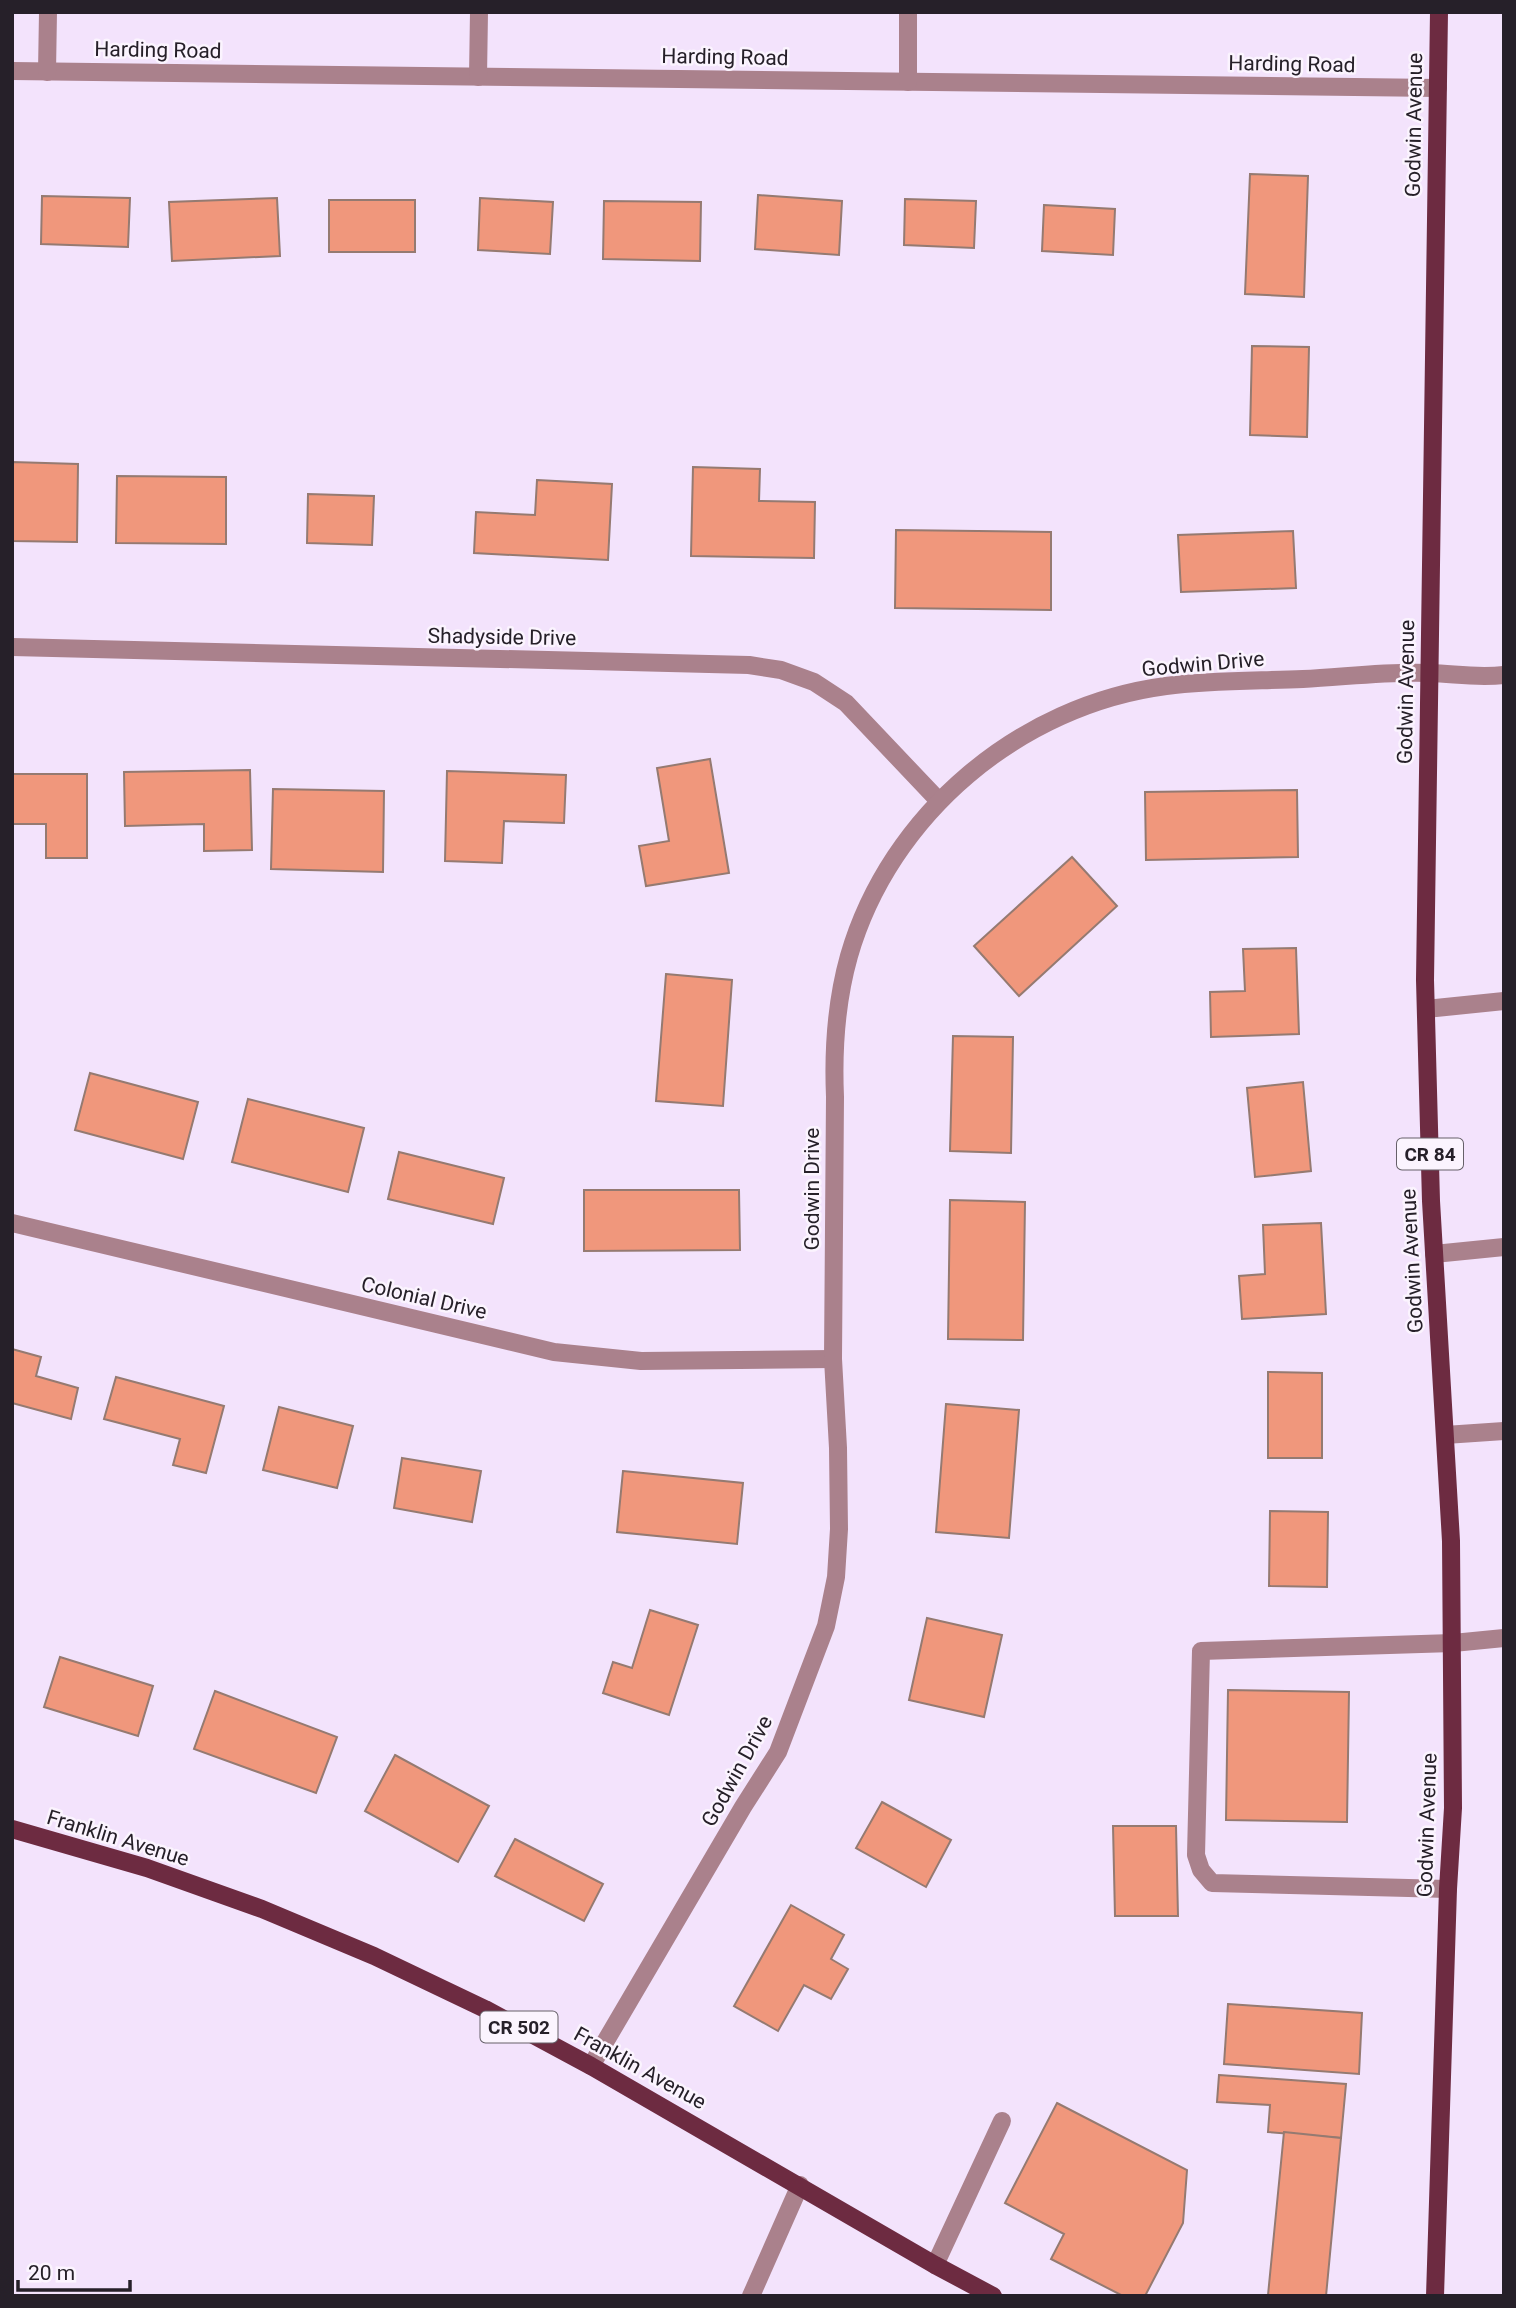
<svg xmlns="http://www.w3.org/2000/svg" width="1516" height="2308" font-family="Roboto,sans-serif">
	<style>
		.building { fill: #f0977c; stroke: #957a71; stroke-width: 2 }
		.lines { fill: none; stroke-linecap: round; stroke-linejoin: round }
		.service { stroke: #aa818c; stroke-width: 18 }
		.minor { stroke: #aa818c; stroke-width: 18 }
		.primary { stroke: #6d2b41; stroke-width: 18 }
		.labels { text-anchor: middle; stroke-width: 5; stroke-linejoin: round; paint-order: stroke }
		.shield { fill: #fbf4fe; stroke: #666069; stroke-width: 2 }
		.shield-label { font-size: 19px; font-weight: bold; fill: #262029 }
		.street-label { font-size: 21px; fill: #262029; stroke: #fbf4fe }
	</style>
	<rect width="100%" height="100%" fill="#f3e3fc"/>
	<g class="building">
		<polygon points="1250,174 1308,176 1304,297 1245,294"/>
		<polygon points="758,195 842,201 839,255 755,249"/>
		<polygon points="42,196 130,198 128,247 41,244"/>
		<polygon points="277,198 280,256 172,261 169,202"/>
		<polygon points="480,198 553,202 550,254 478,250"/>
		<polygon points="905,199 976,201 974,248 904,245"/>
		<rect x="329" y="200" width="86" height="52"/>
		<polygon points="604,201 701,202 700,261 603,259"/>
		<polygon points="1044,205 1115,209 1113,255 1042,251"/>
		<polygon points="1252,346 1309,347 1307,437 1250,435"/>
		<polygon points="12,462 78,464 77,542 12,541"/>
		<polygon points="693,467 760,469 759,501 815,502 814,558 691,556"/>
		<polygon points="117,476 226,477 226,544 116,543"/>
		<polygon points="537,480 612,484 608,560 474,553 476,512 535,515"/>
		<polygon points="308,494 374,496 372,545 307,543"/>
		<polygon points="896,530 1051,532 1051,610 895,608"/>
		<polygon points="1293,531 1296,588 1181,592 1178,535"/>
		<polygon points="710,759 729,873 646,886 639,846 669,841 657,768"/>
		<polygon points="250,770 252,850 204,851 204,824 125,826 124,772"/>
		<polygon points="447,771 566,775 564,823 504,821 502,863 445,861"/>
		<polygon points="12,774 87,774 87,858 46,858 46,824 12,824"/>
		<polygon points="273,789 384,791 383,872 271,869"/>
		<polygon points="1297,790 1298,857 1146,860 1145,792"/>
		<polygon points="1072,857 1117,906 1019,996 974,946"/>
		<polygon points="1296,948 1299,1034 1211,1037 1210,992 1245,991 1243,949"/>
		<polygon points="666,974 732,980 723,1106 656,1101"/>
		<polygon points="953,1036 1013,1037 1011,1153 950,1151"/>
		<polygon points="90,1073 198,1102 183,1159 75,1130"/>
		<polygon points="1303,1082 1311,1171 1255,1177 1247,1088"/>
		<polygon points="248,1099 364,1128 348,1192 232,1162"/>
		<polygon points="399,1152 504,1178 493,1224 388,1199"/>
		<polygon points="584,1190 739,1190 740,1250 584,1251"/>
		<polygon points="950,1200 1025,1202 1023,1340 948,1339"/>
		<polygon points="1321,1223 1326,1314 1242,1319 1239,1276 1265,1274 1263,1225"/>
		<polygon points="12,1349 41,1357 36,1376 78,1388 71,1419 12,1403"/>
		<polygon points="1268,1372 1322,1373 1322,1458 1268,1458"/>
		<polygon points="116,1377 224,1406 206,1473 173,1465 180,1439 104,1419"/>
		<polygon points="946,1404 1019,1410 1009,1538 936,1532"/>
		<polygon points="279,1407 353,1426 337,1488 263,1470"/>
		<polygon points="402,1458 481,1471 472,1522 394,1508"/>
		<polygon points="623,1471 743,1483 737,1544 617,1532"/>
		<polygon points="1270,1511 1328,1512 1327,1587 1269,1586"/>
		<polygon points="650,1610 698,1625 669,1715 603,1693 613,1662 632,1668"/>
		<polygon points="927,1618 1002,1635 984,1717 909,1700"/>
		<polygon points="60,1657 153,1686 138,1736 44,1707"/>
		<polygon points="1228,1690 1349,1692 1347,1822 1226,1820"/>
		<polygon points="215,1691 337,1737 316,1793 194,1749"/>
		<polygon points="395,1755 489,1806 458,1862 365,1811"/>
		<polygon points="882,1802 951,1840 926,1887 856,1848"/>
		<polygon points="1113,1826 1176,1826 1178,1916 1115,1916"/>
		<polygon points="515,1839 603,1884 584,1921 495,1876"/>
		<polygon points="791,1905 844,1935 831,1959 848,1969 831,1999 804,1985 778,2031 734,2006"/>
		<polygon points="1228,2004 1362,2013 1359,2074 1224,2064"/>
		<polygon points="1219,2075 1346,2084 1341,2138 1268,2132 1270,2105 1217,2102"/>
		<polygon points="1057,2103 1187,2170 1183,2223 1145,2296 1123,2296 1051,2259 1064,2234 1005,2203"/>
		<polygon points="1284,2132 1341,2138 1326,2296 1268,2295"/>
	</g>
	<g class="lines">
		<g class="service">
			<polyline points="1426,1009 1504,1001"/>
			<polyline points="1434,1254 1504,1247"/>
			<polyline points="1445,1435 1504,1431"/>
			<polyline points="1448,1889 1212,1883 1201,1870 1196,1855 1201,1651 1453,1643"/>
			<polyline points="935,2265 1002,2121"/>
		</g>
		<g class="minor">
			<polyline points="12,71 1438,88"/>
			<polyline points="47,72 48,12"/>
			<polyline points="478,77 479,12"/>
			<polyline points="908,82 908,12"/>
			<polyline points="12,647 749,665 781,670 814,682 846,703 939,801"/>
			<polyline points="12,1223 554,1352 641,1361 833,1359"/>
			<polyline points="1453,1643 1504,1638"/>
			<path d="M591,2066L743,1807L778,1752L826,1626L836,1577L839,1529L838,1448L833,1359L835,1097C833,1050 836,1002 849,956C890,814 1020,705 1166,686C1211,680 1258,681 1303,679C1345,677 1388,671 1430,673C1457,674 1476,678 1504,675"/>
			<polyline points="751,2296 800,2185"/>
		</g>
		<g class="primary">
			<polyline points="12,1829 147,1868 262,1909 374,1956 485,2009 591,2066 935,2265 993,2296"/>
			<polyline points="1435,2296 1448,1889 1453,1808 1451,1541 1431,1201 1425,980 1439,12"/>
		</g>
	</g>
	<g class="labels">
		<g class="shield">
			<rect x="1397" y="1138.5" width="66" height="31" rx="5"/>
			<rect x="480.5" y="2011.5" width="77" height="31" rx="5"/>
		</g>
		<g class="shield-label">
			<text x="1430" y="1161">CR 84</text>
			<text x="519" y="2034">CR 502</text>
		</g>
		<g class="street-label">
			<text transform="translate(158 50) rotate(1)" y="7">Harding Road</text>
			<text transform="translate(725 57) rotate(1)" y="7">Harding Road</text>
			<text transform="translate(1292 64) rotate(1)" y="7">Harding Road</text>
			<text transform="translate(1414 125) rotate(-89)" y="7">Godwin Avenue</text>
			<text transform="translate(502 637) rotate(1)" y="7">Shadyside Drive</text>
			<text transform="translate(1203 664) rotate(-5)" y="7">Godwin Drive</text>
			<text transform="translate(1406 692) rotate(-89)" y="7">Godwin Avenue</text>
			<text transform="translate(812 1189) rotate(-90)" y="7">Godwin Drive</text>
			<text transform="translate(1412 1261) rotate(-93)" y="7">Godwin Avenue</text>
			<text transform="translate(424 1298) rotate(13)" y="7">Colonial Drive</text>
			<text transform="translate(737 1771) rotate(-61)" y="7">Godwin Drive</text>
			<text transform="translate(1427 1825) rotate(-88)" y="7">Godwin Avenue</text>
			<text transform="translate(118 1838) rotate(17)" y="7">Franklin Avenue</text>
			<text transform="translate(640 2068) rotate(29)" y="7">Franklin Avenue</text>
		</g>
	</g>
	<rect width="1516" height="2308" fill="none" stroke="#262029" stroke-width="28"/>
	<path d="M18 2280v10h112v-10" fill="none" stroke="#262029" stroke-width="3.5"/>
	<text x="28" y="2280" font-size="21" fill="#262029" stroke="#fbf4fe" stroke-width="5" paint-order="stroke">20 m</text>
</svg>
